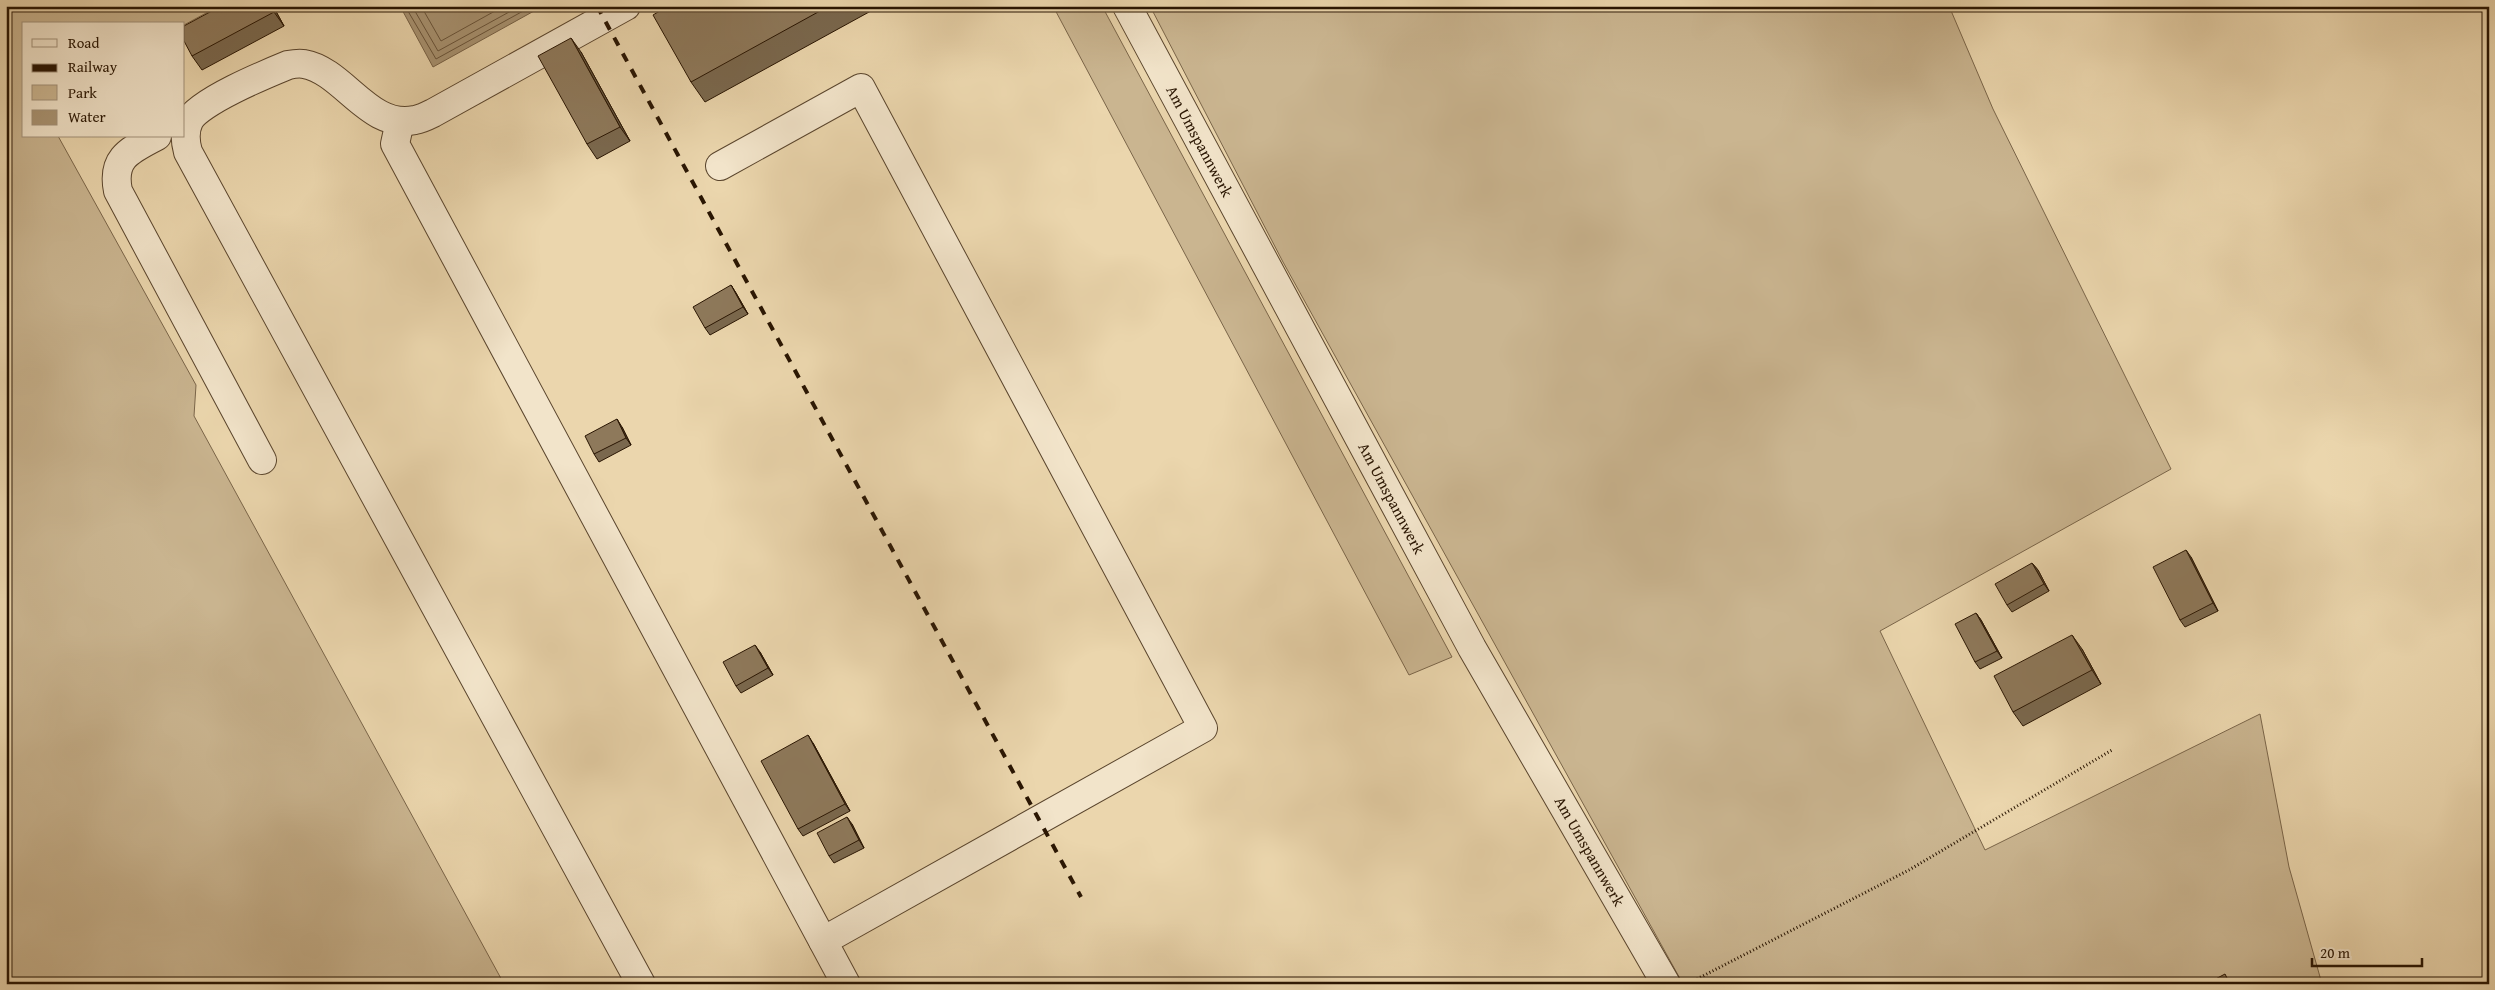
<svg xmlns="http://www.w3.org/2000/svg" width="2495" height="990" font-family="'Gentium Book Plus',serif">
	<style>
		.green { fill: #cab590; stroke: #7a6549 }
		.water { fill: #a99473; stroke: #766146 }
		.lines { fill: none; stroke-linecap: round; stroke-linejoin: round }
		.shore { stroke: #69543a; stroke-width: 1 }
		.minor-casing { stroke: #5a452d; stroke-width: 30 }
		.path { stroke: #291502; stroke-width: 3; stroke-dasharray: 1 2.5; stroke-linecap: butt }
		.minor { stroke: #f2e4ca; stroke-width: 28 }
		.rail { stroke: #291502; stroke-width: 4; stroke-dasharray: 9 9; stroke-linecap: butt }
		.wall { fill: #7a684e; stroke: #291502 }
		.shaded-wall { fill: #635540; stroke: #291502 }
		.building { fill: #8e795b; stroke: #291502 }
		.labels { text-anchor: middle; stroke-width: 4.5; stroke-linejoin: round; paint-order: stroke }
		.street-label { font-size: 16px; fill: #291502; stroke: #f2e4ca }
	</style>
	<rect width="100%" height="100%" fill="#ebd6ad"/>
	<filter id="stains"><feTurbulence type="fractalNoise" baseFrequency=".004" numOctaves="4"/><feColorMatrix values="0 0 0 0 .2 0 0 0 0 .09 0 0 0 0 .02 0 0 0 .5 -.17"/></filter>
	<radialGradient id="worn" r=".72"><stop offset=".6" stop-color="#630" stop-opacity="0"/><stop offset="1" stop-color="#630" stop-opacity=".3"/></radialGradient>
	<g class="green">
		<polygon points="6,6 219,6 184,25 24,24 24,136 58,136 196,385 194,416 504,984 6,984"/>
		<polygon points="1053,6 1102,6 1452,657 1409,675"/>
		<polygon points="1150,6 1949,6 1993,109 2171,469 1880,631 1985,850 2260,714 2289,867 2322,984 1683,984 1283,262"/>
	</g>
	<polygon class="water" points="400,6 531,6 534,11 433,67"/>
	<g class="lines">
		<g class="shore">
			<polyline points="405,6 436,59 525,10 527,6"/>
			<polyline points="412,6 438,51 520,6"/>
			<polyline points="421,6 441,41 504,6"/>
		</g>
		<defs>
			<g id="minor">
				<path d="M626,6L433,113C427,116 421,119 415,120C369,130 344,71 304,64C299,63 293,64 288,65C266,74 198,102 189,121C184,131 185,141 188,152L641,984"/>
				<polyline points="1127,6 1472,648 1666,984"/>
				<polyline points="400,121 395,144 846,984"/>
				<path d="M157,136C131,150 111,157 118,191L262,460"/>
				<polyline points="720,166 861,88 1203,728 823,941"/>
			</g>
		</defs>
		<use href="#minor" class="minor-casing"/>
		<polyline class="path" points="1697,979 1909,870 2112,750"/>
		<use href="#minor" class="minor"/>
		<polyline class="rail" points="597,6 1081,897"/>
	</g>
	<g class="wall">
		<polygon points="221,6 273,6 284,26 202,70 192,56"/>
		<polygon points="668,6 880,6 705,102 691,82"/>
		<polygon points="581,52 630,141 597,159 587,144"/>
		<polygon points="731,285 736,293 748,314 710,335 705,328"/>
		<polygon points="622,427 631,445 599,462 594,454"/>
		<polygon points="2191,557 2218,611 2185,627 2180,620"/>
		<polygon points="2032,563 2038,570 2049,591 2012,612 2007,605"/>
		<polygon points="1976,613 1981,620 2002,658 1980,669 1975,662"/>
		<polygon points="2082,649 2101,684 2023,726 2013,712"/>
		<polygon points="760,652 773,675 741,693 736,686"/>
		<polygon points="813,743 850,811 803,836 798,829"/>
		<polygon points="852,824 864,848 834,863 829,856"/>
	</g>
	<g class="shaded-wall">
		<polygon points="270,6 273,6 284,26 274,12"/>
		<polygon points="571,38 581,52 630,141 620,127"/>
		<polygon points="731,285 736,293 748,314 743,307"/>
		<polygon points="617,419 622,427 631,445 626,438"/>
		<polygon points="2186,550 2191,557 2218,611 2213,603"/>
		<polygon points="2032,563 2038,570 2049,591 2044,584"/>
		<polygon points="1976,613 1981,620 2002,658 1997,651"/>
		<polygon points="2072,635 2082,649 2101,684 2092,670"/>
		<polygon points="755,645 760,652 773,675 768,668"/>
		<polygon points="808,735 813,743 850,811 845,804"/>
		<polygon points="847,817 852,824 864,848 859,840"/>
	</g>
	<g class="building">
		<polygon points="221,6 270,6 274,12 192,56 184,41 184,26"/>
		<polygon points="668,6 829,6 691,82 653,15"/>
		<polygon points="571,38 620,127 587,144 538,56"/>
		<polygon points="731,285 743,307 705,328 693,307"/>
		<polygon points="617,419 626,438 594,454 585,436"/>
		<polygon points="2186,550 2213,603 2180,620 2153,567"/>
		<polygon points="2032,563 2044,584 2007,605 1995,584"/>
		<polygon points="1976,613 1997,651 1975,662 1955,624"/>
		<polygon points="2072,635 2092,670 2013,712 1994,676"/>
		<polygon points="755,645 768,668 736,686 723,662"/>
		<polygon points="808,735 845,804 798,829 761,761"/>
		<polygon points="847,817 859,840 829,856 817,833"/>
		<polygon points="2225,974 2230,984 2206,984"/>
	</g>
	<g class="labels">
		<g class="street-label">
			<text transform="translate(1200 141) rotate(62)" y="6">Am Umspannwerk</text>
			<text transform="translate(1392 498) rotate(62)" y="6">Am Umspannwerk</text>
			<text transform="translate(1590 851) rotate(60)" y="6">Am Umspannwerk</text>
		</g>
	</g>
	<rect width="2495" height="990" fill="none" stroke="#ebd6ad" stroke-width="25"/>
	<rect x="8" y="8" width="2480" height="975" fill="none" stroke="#291502" stroke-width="2.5"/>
	<rect x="12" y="12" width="2470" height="965" fill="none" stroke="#291502"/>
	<rect x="22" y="22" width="162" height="115" fill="#f2e4ca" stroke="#a2917a"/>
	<rect x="32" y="39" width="25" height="8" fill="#f2e4ca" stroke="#a2917a"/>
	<text x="68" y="48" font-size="15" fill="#291502">Road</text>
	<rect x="32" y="64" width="25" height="8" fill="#291502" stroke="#a2917a"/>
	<text x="68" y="72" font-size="15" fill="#291502">Railway</text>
	<rect x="32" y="85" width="25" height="15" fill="#cab590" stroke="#a2917a"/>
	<text x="68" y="98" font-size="15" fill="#291502">Park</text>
	<rect x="32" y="110" width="25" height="15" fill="#a99473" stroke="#a2917a"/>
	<text x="68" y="122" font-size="15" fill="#291502">Water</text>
	<path d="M2312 958v8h110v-8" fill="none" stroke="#291502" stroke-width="2.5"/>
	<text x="2320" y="958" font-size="15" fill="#291502" stroke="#f2e4ca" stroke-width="4" paint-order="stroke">20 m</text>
	<rect width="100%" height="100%" filter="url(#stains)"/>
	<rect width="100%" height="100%" fill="url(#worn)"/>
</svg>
